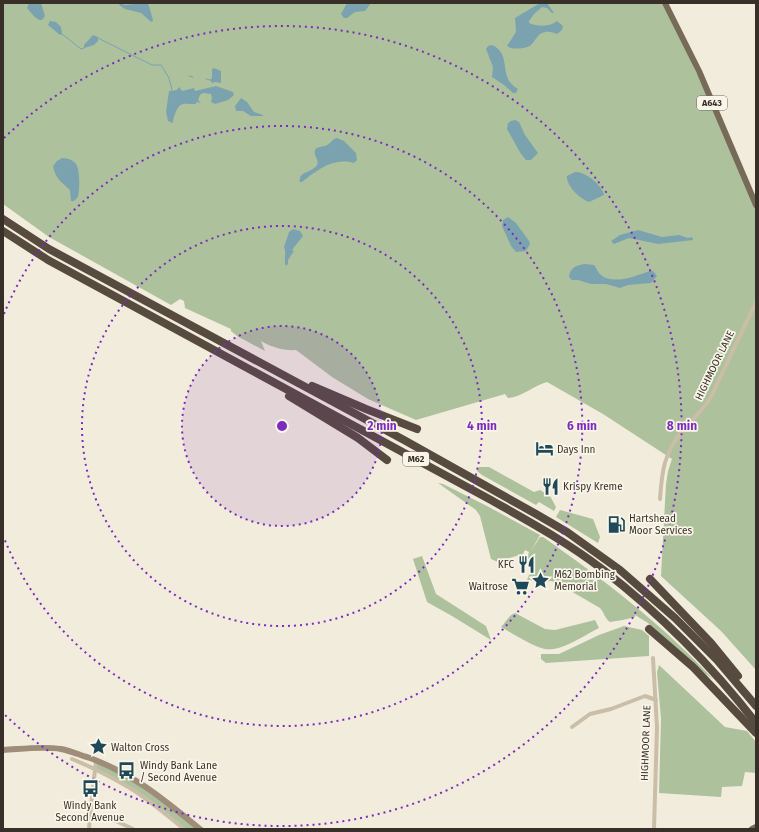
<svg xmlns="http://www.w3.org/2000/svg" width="759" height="832" font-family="'Fira Sans',sans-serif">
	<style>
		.green { fill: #adc19c }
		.water { fill: #7ba3af }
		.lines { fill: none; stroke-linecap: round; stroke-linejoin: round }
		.stream { stroke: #7ba3af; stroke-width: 1 }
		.minor { stroke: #cabea8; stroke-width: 4 }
		.secondary { stroke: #9d8d79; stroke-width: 6 }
		.primary { stroke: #786a59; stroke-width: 6 }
		.motorway { stroke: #574b3f; stroke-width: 8 }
		.ring { fill: none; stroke: #7b2cbf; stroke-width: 2; stroke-dasharray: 2 4 }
		.labels { text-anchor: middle; stroke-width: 3.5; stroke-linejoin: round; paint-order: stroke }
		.shield { fill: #f9f5e8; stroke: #716a62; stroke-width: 1 }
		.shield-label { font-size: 9px; font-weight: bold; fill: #372f28 }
		.street-label { font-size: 10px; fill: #372f28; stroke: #f9f5e8 }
		.poi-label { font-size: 10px; fill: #372f28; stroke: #f9f5e8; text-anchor: start }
		.centre { fill: #7b2cbf; stroke: #f9f5e8; stroke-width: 2 }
		.ring-label { font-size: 12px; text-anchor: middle; font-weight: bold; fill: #7b2cbf; stroke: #f9f5e8; stroke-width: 3.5; stroke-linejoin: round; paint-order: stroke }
	</style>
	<rect width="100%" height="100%" fill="#f2ecdc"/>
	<g class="green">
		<path d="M3,3H665L756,205V670L721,631L661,576L666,484L668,471L672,459L603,414L547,382C533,386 522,397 508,398L505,394L416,420L368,399L332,377L296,350C284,351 271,347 261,341L265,351L237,336L231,331V329L185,308L184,301L180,299L171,305L49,237L3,204Z"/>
		<polygon points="479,467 489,467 534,492 540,490 550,496 556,507 554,511 539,502 536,505 482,475 477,471"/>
		<path d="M438,483L443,484L487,506L540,535L531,551L540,537H543C604,580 662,624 713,679L704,673L659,634L648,623L635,615V617C627,619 618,621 610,622C605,619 604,612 600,608L557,583L551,581L534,583V581L527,580L534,562L527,558L529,552L525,550L523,554L503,560L500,563L491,559L480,516L476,510Z"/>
		<polygon points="560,510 593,519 600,537 598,543 556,517"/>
		<polygon points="422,556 436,594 486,626 491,640 452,616 427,602 413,559"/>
		<path d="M515,613L545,629L555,630L595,620L599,628C585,635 561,652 545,649C534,647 512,633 501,627C505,623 509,615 515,613Z"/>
		<polygon points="624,626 642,630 649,636 649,656 546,663 541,659 541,654 559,654 599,635"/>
		<polygon points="659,665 725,727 747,731 756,742 756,773 745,772 742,786 722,787 721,797 659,793 661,719 657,672"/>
		<polygon points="96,761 117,770 200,829 184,829 152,803 95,769"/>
	</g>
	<g class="water">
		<path d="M29,3H41L45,16L42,20C36,21 31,12 27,8Z"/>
		<polygon points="121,3 125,5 147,3 149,6 153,20 152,22 150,21 141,13 125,9 119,5"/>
		<polygon points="347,3 371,3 365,11 355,12 347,18 344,18 341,14"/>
		<path d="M540,3H547L554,13H552L547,8L542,7L534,14L529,21V23C538,27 549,27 557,21L563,26L562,30L557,34C554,33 549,31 545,32C538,33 536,40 531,45C527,49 512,50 507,46L516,32L515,18Z"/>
		<polygon points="50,21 56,22 61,27 62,34 60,35 48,25"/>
		<polygon points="93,35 98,37 98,41 94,45 84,48 84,45"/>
		<path d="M492,45C513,54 497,78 518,89L516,93H513L504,85L492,77L493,67L486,49L488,46Z"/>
		<polygon points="214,68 221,71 221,83 215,82 212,83 210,80 212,78 212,69"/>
		<path d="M216,86L233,92L234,95L228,100L215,104L211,102L212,98L211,94L203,93L200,95L198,100L201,103L196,102V104C183,104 180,101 175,114C174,117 173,119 173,123L168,121L166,112L169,91L177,90L179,87L182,91L194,88L195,91Z"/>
		<polygon points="241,98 247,102 254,112 263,115 263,116 251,116 243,111 236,111 235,106"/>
		<polygon points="515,120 519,122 525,135 538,153 531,160 526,160 521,154 507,129 508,123 511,121"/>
		<path d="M337,138L344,141L356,153L357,160L354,163C334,157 317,170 302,182H300C298,171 312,173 317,165C320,160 313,156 315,150C317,146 324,147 327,145C331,143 332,139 337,138Z"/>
		<path d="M62,158C67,158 73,160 76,164C80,169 80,191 78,196C77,199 76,199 74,201H71L70,190C61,181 56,180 53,166L57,161Z"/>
		<path d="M575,172C585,171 602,185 604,195L589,202C580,199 566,186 567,176Z"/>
		<polygon points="508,217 516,223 529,241 530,244 526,251 516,252 511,246 502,226 503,220"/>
		<path d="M293,229L300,231L303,236L292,250L294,251L288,260V264L286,266C283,260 287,253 284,247L289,232Z"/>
		<polygon points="638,230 662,237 679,235 688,238 692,237 693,240 658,244 629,238 614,244 611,241 620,235"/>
		<path d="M585,264L594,265C597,268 597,272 601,275C610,283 628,279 638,275C643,274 646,272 650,271H653L657,276L651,283L628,285L620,288L606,284H591L578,280H572L569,277C570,268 576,265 585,264Z"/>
	</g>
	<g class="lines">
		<g class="stream">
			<polyline points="62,34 81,49 84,48"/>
			<polyline points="98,38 152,65 161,65 169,78 172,90"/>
			<polyline points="189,76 193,77"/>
			<polyline points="206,79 210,80"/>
		</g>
		<g class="minor">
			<path d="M660,499C662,470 664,453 683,430C693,419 703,410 711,397L756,302"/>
			<polyline points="653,658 657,727 654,829"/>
			<polyline points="572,727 590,714 611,709 645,696 656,700"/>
			<path d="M72,759C92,767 111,777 130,788C149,800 167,815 184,829"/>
			<polyline points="90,815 116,821 133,829"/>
			<polyline points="89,829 90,815 96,761"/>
		</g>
		<path class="secondary" d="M3,750C22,749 42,746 61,749C71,751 80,755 90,758C135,775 163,799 200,829"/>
		<g class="primary">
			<polyline points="665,3 699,71 756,205"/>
			<polyline points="752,829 756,827"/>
		</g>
		<g class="motorway">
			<polyline points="3,219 49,249 404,440 536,514 567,532 620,570 675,618 717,660 756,706"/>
			<path d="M3,231L48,260L491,500C528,521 567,542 602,569C659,613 712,666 756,723"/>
			<polyline points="312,386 366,409 417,429"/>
			<polyline points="289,396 358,438 387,460"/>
			<polyline points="650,579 711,643 738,676"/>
			<polyline points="649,629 693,667 756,733"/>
		</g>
	</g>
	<circle cx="282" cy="426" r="100" fill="#7b2cbf" fill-opacity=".12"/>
	<g class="ring">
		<circle cx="282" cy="426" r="100"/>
		<circle cx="282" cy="426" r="200"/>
		<path d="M4 314A300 300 0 1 1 4 538"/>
		<path d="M4 138A400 400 0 1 1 4 714"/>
	</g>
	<defs>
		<symbol id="hotel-bare" viewBox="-9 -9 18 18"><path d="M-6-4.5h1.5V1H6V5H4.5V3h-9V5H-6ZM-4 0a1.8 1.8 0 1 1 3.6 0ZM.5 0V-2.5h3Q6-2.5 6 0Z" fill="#1e4958" stroke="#f9f5e8" stroke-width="2.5" paint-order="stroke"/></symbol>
		<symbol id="restaurant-bare" viewBox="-9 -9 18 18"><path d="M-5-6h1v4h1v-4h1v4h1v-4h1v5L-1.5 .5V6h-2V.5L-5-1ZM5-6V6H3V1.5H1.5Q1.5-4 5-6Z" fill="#1e4958" stroke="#f9f5e8" stroke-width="2.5" paint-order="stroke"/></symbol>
		<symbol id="fuel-bare" viewBox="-9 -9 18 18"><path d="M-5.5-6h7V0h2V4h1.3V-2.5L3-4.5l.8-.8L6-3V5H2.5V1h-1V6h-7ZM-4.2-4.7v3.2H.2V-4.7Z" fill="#1e4958" stroke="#f9f5e8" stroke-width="2.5" paint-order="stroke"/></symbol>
		<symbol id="sight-bare" viewBox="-9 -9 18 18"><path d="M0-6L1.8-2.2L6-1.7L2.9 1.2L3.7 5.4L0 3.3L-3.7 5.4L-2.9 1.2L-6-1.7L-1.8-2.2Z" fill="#1e4958" stroke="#f9f5e8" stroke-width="2.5" paint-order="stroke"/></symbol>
		<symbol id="supermarket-bare" viewBox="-9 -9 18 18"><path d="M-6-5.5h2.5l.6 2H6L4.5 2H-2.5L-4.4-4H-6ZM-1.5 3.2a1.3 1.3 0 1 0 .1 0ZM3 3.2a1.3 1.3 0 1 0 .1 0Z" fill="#1e4958" stroke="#f9f5e8" stroke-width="2.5" paint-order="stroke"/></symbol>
		<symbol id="bus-bare" viewBox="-9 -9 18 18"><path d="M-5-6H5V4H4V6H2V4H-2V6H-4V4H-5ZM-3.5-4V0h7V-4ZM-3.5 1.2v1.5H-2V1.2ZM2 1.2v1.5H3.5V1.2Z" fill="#1e4958" stroke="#f9f5e8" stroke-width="2.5" paint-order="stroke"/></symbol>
	</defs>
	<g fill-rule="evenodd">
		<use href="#hotel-bare" x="532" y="436" width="25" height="25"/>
		<use href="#restaurant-bare" x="538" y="474" width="25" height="25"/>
		<use href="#fuel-bare" x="604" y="512" width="25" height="25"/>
		<use href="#restaurant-bare" x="514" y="552" width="25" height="25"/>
		<use href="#sight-bare" x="528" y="568" width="25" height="25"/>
		<use href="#supermarket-bare" x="508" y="574" width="25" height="25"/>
		<use href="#sight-bare" x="86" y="734" width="25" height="25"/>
		<use href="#bus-bare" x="114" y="758" width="25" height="25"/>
		<use href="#bus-bare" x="78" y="776" width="25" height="25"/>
	</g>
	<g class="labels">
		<g class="shield">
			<rect x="697" y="96" width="30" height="14" rx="3"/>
			<rect x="403" y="452" width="26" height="14" rx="3"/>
		</g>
		<g class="shield-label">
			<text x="712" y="106">A643</text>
			<text x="416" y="462">M62</text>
		</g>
		<g class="street-label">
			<text transform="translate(714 365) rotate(-64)" y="4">HIGHMOOR LANE</text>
			<text transform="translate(645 743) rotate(-88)" y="4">HIGHMOOR LANE</text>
		</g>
		<g class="poi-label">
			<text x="557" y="453">Days Inn</text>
			<text x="563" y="490">Krispy Kreme</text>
			<text x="629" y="522">Hartshead<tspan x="629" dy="12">Moor Services</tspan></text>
			<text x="514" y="568" text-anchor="end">KFC</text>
			<text x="554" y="578">M62 Bombing<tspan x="554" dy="12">Memorial</tspan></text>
			<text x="508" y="590" text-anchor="end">Waitrose</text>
			<text x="111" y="751">Walton Cross</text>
			<text x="140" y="769">Windy Bank Lane<tspan x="140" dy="12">/ Second Avenue</tspan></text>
			<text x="90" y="809" text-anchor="middle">Windy Bank<tspan x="90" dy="12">Second Avenue</tspan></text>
		</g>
	</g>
	<circle cx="282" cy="426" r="6" class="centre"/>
	<g class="ring-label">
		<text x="382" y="430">2 min</text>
		<text x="482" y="430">4 min</text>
		<text x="582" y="430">6 min</text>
		<text x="682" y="430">8 min</text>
	</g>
	<rect width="759" height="832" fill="none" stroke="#372f28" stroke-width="8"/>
</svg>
